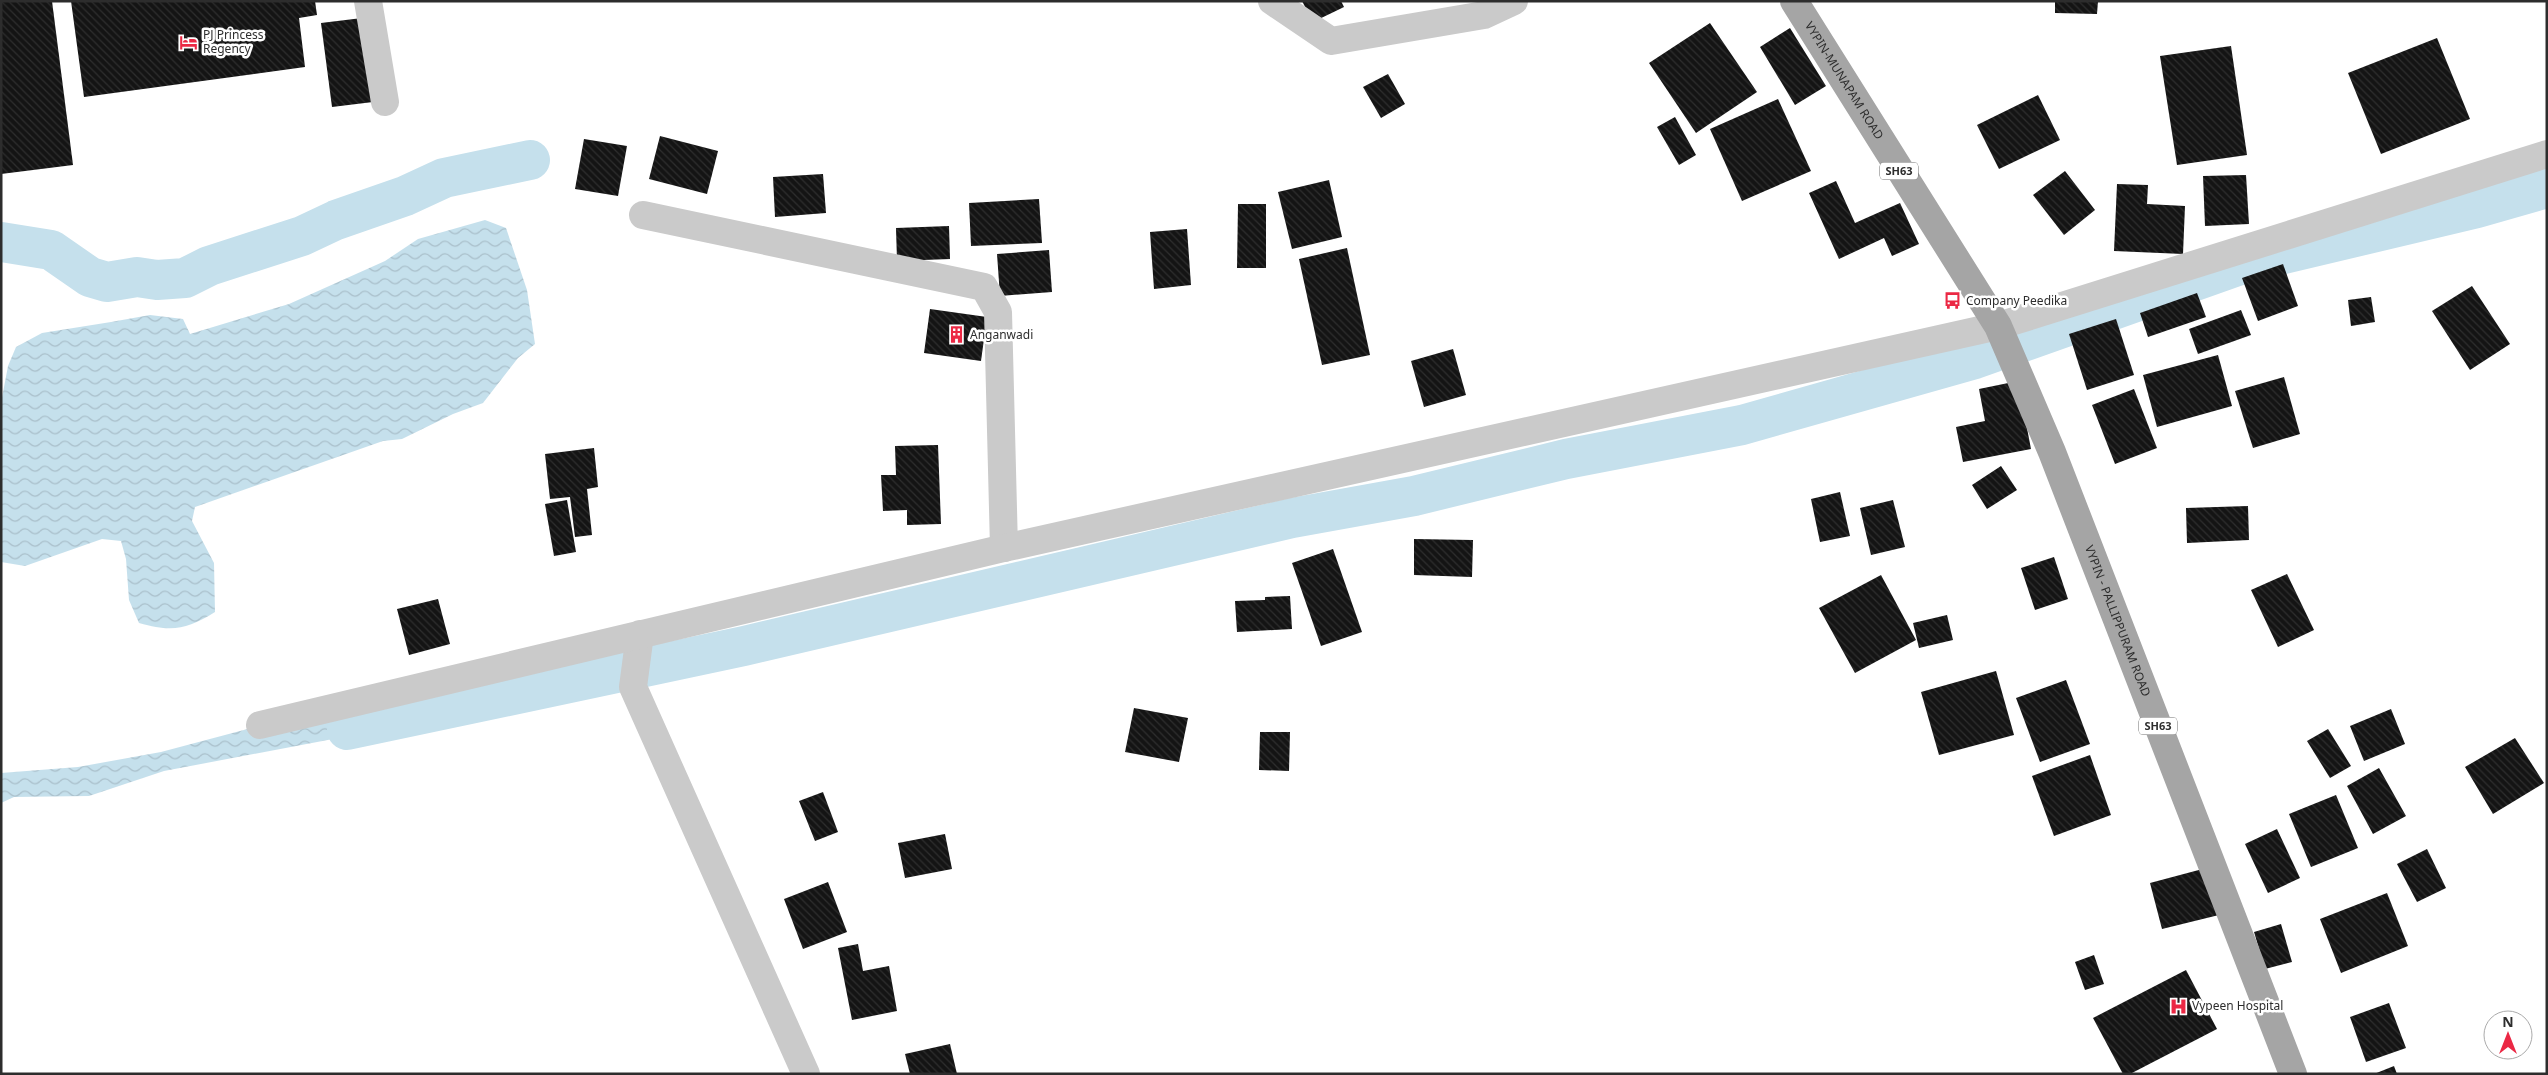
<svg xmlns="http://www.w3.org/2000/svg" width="2548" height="1075" font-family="'Noto Sans',sans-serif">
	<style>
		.water { fill: url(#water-waves) }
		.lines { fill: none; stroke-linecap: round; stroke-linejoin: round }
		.canal { stroke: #c5e0ec; stroke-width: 40 }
		.building { fill: url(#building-back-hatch) }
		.minor { stroke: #cacaca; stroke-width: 28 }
		.primary { stroke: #a5a5a5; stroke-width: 28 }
		.labels { text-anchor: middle; stroke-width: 5; stroke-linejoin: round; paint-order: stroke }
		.shield { fill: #fff; stroke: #6c6c6c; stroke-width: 1 }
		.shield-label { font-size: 11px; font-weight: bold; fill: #2d2d2d }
		.poi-label { font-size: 12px; fill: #2d2d2d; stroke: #fff; text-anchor: start }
		.street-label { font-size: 12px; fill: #2d2d2d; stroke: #fff }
	</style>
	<defs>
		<pattern id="water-waves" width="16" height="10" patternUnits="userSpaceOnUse" patternTransform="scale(1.25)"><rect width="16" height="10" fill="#c5e0ec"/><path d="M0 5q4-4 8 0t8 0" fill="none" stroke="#aac0cb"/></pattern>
		<pattern id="building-back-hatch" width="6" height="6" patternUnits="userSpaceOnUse" patternTransform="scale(1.25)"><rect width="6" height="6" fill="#141414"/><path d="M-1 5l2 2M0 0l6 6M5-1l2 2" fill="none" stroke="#2e2e2e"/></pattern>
	</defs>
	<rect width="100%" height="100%" fill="#fff"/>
	<g class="water">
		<path d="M485,220L506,228L527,290L535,344L518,358L483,403L453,414L402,439L383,441L195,507L192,521L214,563L215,612C186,630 172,632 139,623L129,600L126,559L121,541L102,539L25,566L1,562V403L8,366L16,347L42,333L111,322L150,315L183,319L190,334L289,304L385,261L418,239Z"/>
		<polygon points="433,703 375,731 164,771 89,796 14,797 1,803 1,773 78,767 161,752 270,723 337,712"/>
	</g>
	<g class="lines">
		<g class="canal">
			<polyline points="1,242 51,250 90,277 107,282 137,277 157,280 185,278 209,266 302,236 336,220 405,196 444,178 530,160"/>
			<polyline points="347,730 744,646 1292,518 1414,496 1566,459 1742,425 1975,359 2246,263 2477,208 2547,188"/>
		</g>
	</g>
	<g class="building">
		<polygon points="1,1 52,1 73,165 1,174"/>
		<polygon points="71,1 315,1 317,15 299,18 305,67 84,97"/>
		<polygon points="1302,1 1341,1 1344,7 1313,22"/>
		<polygon points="2055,1 2098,1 2097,14 2055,13"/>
		<polygon points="362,18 373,102 332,107 321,23"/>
		<polygon points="1710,23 1757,92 1696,133 1649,63"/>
		<polygon points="1790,28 1826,86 1795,105 1760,47"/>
		<polygon points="2437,38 2470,119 2381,154 2348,73"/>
		<polygon points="2231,46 2247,155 2177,165 2160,56"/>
		<polygon points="1388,74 1405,104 1381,118 1363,87"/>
		<polygon points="2038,95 2060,140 1999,169 1977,125"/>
		<polygon points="1778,99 1811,171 1742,201 1710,129"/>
		<polygon points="1675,117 1696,155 1679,165 1657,127"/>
		<polygon points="660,136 718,151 707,194 649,179"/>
		<polygon points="584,139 627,146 618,196 575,189"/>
		<polygon points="2065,171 2095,210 2064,235 2033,195"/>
		<polygon points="823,174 826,213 775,217 773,177"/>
		<polygon points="2246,175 2249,224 2205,226 2203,176"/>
		<polygon points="1329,180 1342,237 1292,249 1278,192"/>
		<polygon points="1836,181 1855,223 1900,203 1919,244 1892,256 1884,238 1839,259 1809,193"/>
		<polygon points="2117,184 2148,185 2147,204 2185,206 2183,254 2114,251"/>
		<polygon points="1039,199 1042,243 971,246 969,203"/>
		<polygon points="1238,204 1266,204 1266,268 1237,268"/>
		<polygon points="949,226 950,259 897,261 896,228"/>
		<polygon points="1187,229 1191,285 1154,289 1150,232"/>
		<polygon points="1347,248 1370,355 1322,365 1299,259"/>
		<polygon points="1049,250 1052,292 1000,296 997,254"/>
		<polygon points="2283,264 2298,306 2258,321 2242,278"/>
		<polygon points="2472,286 2510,344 2470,370 2432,311"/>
		<polygon points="2197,293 2206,317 2148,337 2140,313"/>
		<polygon points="2371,297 2375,322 2351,326 2348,300"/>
		<polygon points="930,309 987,317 981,361 924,353"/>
		<polygon points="2241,310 2251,335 2198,354 2189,329"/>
		<polygon points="2116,319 2134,375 2087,390 2069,334"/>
		<polygon points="1453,349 1466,395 1424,407 1411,361"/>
		<polygon points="2218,355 2232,406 2157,427 2143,375"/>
		<polygon points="2284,377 2300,434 2253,448 2235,391"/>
		<polygon points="2018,381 2031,449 1963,462 1956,427 1985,421 1979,389"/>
		<polygon points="2134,389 2157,448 2115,464 2092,405"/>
		<polygon points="938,445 941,524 907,525 907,510 883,511 881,475 896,475 895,446"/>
		<polygon points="594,448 598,487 587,489 592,535 575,537 570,497 550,499 545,454"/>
		<polygon points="2001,466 2017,490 1987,509 1972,485"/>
		<polygon points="1840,492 1850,536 1820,542 1811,499"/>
		<polygon points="567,500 576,552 554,556 545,504"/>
		<polygon points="1893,500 1905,547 1871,555 1860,508"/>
		<polygon points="2248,506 2249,540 2187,543 2186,508"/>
		<polygon points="1414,539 1473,540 1472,577 1414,575"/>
		<polygon points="1333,549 1362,632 1321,646 1292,563"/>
		<polygon points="2054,557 2068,599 2035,610 2021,568"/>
		<polygon points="2287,574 2314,630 2278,647 2251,590"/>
		<polygon points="1881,575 1916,640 1855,673 1819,608"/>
		<polygon points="1290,596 1292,629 1237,632 1235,601 1265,600 1265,597"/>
		<polygon points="438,599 450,644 409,655 397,609"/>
		<polygon points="1947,615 1953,640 1919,648 1913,623"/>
		<polygon points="1996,671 2014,735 1939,755 1921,692"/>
		<polygon points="2066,680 2090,744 2040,762 2016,698"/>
		<polygon points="1134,708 1188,718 1179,762 1125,752"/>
		<polygon points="2391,709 2405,744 2364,761 2350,726"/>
		<polygon points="2328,729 2351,766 2330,778 2307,741"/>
		<polygon points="1260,732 1290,732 1289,771 1259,770"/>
		<polygon points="2515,738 2544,783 2493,814 2465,767"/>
		<polygon points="2090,755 2111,815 2054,836 2032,776"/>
		<polygon points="2379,768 2406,816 2373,834 2347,786"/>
		<polygon points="823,792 838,832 815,841 799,801"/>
		<polygon points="2336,795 2358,848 2311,867 2289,814"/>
		<polygon points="2277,829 2300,878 2268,893 2245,844"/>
		<polygon points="945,834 952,869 905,878 898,843"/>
		<polygon points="2427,849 2446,888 2417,902 2397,864"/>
		<polygon points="2210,867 2223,914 2162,929 2150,883"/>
		<polygon points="828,882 847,932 803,949 784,899"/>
		<polygon points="2387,893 2408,946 2341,973 2320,919"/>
		<polygon points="2281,924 2292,962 2265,969 2254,932"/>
		<polygon points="858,944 863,971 889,966 897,1011 852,1020 838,948"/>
		<polygon points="2094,955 2104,984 2085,990 2075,962"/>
		<polygon points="2186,970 2217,1029 2130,1074 2123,1074 2093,1018"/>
		<polygon points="2389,1003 2406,1048 2366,1062 2350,1017"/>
		<polygon points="950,1044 957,1074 910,1074 905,1054"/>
		<polygon points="2394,1066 2397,1074 2374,1074"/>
	</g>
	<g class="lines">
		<g class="minor">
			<polyline points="368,1 385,102"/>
			<polyline points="1272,1 1331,41 1484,15 1514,1"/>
			<polyline points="643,215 984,287 998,312 1004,548"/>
			<polyline points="640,634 633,687 806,1074"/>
			<polyline points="260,725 1004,548 1998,326 2547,154"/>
		</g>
		<path class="primary" id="s1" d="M1794,1L1998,326L2052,452L2293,1074"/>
	</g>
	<defs>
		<symbol id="hotel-bare" viewBox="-9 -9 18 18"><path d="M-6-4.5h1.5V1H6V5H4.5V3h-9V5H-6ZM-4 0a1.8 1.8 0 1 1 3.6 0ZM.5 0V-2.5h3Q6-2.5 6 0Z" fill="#eb2844" stroke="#fff" stroke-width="2.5" paint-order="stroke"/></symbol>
		<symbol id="bus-bare" viewBox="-9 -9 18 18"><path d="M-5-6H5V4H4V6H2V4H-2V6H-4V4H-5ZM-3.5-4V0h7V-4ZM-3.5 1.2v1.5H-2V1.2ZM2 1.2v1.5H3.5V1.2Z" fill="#eb2844" stroke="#fff" stroke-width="2.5" paint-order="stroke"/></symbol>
		<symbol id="building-bare" viewBox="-9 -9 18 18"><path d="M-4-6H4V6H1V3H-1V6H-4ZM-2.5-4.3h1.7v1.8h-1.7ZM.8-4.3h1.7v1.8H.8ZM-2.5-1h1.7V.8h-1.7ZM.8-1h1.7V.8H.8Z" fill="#eb2844" stroke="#fff" stroke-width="2.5" paint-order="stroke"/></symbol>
		<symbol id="hospital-bare" viewBox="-9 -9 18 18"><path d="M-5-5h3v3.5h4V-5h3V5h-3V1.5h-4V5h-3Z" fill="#eb2844" stroke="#fff" stroke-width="2.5" paint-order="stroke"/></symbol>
	</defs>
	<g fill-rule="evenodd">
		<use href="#hotel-bare" x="176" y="30" width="25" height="25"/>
		<use href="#bus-bare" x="1940" y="288" width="25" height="25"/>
		<use href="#building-bare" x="944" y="322" width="25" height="25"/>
		<use href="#hospital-bare" x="2166" y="994" width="25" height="25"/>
	</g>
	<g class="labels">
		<g class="shield">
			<rect x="1880" y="162.5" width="38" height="17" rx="4"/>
			<rect x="2139" y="717.5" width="38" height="17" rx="4"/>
		</g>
		<g class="shield-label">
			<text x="1899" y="175">SH63</text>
			<text x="2158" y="730">SH63</text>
		</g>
		<g class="poi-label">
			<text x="203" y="39">PJ Princess<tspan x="203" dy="14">Regency</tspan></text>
			<text x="1966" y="305">Company Peedika</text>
			<text x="970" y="339">Anganwadi</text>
			<text x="2192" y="1010">Vypeen Hospital</text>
		</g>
		<g class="street-label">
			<text dy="4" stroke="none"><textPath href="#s1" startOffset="94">VYPIN-MUNAPAM ROAD</textPath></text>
			<text dy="4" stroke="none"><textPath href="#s1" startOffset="702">VYPIN - PALLIPPURAM ROAD</textPath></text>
		</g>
	</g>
	<rect width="2548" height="1075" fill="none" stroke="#2d2d2d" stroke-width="5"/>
	<g transform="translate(2508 1035)"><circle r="24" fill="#ffffff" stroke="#ababab"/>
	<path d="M0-4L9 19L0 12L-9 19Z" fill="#eb2844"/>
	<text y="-8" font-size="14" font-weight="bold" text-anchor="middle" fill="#2d2d2d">N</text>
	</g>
</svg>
